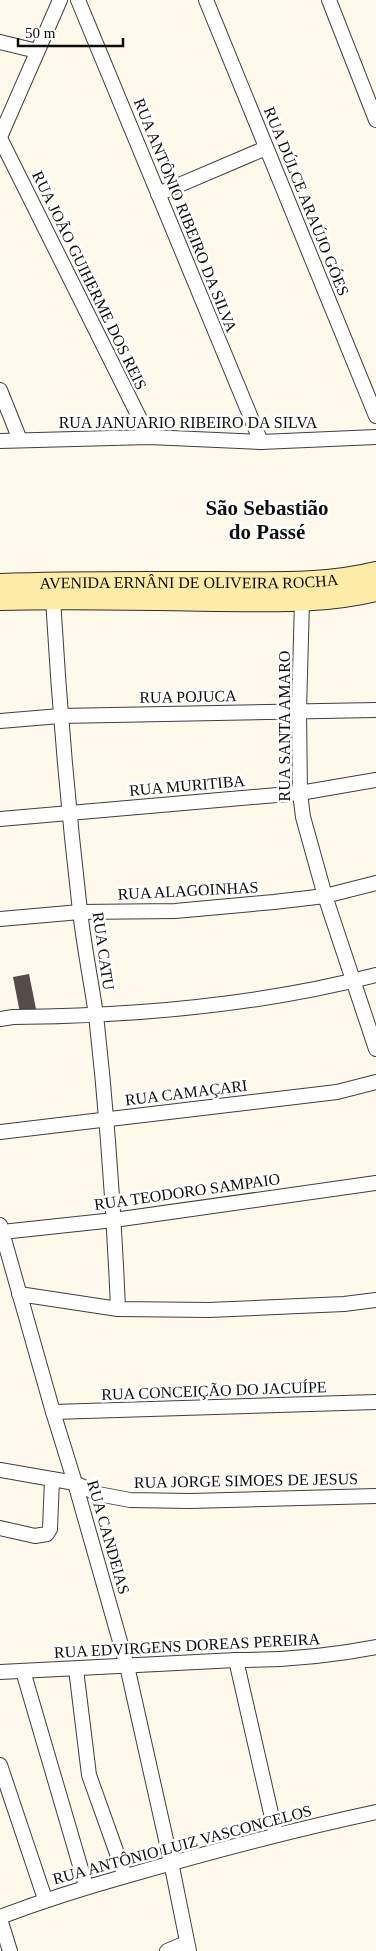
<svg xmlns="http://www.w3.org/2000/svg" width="376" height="1951" font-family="Georgia,serif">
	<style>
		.building { fill: #544c49 }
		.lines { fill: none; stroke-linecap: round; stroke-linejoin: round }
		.minor-casing { stroke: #3f3f3f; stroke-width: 16 }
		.secondary-casing { stroke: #2e2e2e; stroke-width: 22 }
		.minor { stroke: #fff; stroke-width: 14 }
		.secondary { stroke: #fdeba8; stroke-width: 20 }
		.labels { text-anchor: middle; stroke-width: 5; stroke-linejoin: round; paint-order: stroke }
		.street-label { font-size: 16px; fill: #0c0c0c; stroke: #fff }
		.district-label { font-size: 21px; font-weight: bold; fill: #0c0c0c; stroke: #fff }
	</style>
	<rect width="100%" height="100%" fill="#fef9eb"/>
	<polygon class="building" points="29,974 36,1009 20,1013 13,977"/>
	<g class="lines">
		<defs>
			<g id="minor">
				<polyline points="78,0 261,442"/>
				<polyline points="206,0 376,416"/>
				<polyline points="329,0 376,120"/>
				<polyline points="0,42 37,51"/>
				<polyline points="0,137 60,0"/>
				<polyline points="0,138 149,437"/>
				<polyline points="158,194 266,148"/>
				<polyline points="0,390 20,440"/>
				<polyline points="0,441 149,437 261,442 376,437"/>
				<path d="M53,599C59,703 68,807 80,911C84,946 91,981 96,1015C107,1113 114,1211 118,1309"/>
				<polyline points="302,601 299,711 300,793 303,817 325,896 376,1049"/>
				<polyline points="0,721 60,716 376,710"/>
				<polyline points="0,819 300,793 376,780"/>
				<polyline points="0,919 80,912 175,911 274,902 325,896 376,883"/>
				<path d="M0,1019L13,1017C135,1016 257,1006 376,975"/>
				<polyline points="0,1132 337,1092 376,1082"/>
				<polyline points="0,1225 53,1412 75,1483 127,1666 171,1862 189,1951"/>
				<polyline points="2,1232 114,1220 376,1183"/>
				<polyline points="19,1294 118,1309 209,1310 344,1304 376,1300"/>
				<polyline points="53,1412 376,1402"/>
				<polyline points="0,1470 75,1483 98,1494 130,1500 190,1501 376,1496"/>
				<polyline points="0,1528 35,1536 47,1534 50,1529 52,1479"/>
				<polyline points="236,1660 276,1835"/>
				<polyline points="76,1669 89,1775 125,1876"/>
				<polyline points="23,1671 86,1886"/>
				<path d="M0,1672L236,1660C283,1660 330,1656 376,1647"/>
				<polyline points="0,1765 45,1899"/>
				<path d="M0,1917C42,1901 83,1888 126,1876C209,1852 292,1830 376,1812"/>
				<polyline points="0,1919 10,1951"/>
				<polyline points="167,1951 186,1943"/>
			</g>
			<g id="secondary">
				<path id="s1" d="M0,584C72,581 145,582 217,582C270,582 324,585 376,572"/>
				<path d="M0,600C72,598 145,600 217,601C270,601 324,604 376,591"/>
			</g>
		</defs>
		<use href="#minor" class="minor-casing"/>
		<use href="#secondary" class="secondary-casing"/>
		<use href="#minor" class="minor"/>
		<use href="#secondary" class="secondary"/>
	</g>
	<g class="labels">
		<g class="street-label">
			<text transform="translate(307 201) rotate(68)" y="6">RUA DÚLCE ARAÚJO GÓES</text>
			<text transform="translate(186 215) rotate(68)" y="6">RUA ANTÔNIO RIBEIRO DA SILVA</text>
			<text transform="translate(90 280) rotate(64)" y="6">RUA JOÃO GUIHERME DOS REIS</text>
			<text x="188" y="428">RUA JANUARIO RIBEIRO DA SILVA</text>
			<text dy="6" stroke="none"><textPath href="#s1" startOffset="189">AVENIDA ERNÂNI DE OLIVEIRA ROCHA</textPath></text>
			<text transform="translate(188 696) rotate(-1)" y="6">RUA POJUCA</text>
			<text transform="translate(284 726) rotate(-90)" y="6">RUA SANTA AMARO</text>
			<text transform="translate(187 785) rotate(-5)" y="6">RUA MURITIBA</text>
			<text transform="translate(188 890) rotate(-3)" y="6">RUA ALAGOINHAS</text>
			<text transform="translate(104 951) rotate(82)" y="6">RUA CATU</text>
			<text transform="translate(186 1092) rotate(-7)" y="6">RUA CAMAÇARI</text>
			<text transform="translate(187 1191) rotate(-8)" y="6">RUA TEODORO SAMPAIO</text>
			<text transform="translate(214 1390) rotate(-2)" y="6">RUA CONCEIÇÃO DO JACUÍPE</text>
			<text transform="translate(246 1480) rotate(-1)" y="6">RUA JORGE SIMOES DE JESUS</text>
			<text transform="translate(109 1537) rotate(74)" y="6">RUA CANDEIAS</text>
			<text transform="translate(187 1645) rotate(-3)" y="6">RUA EDVIRGENS DOREAS PEREIRA</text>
			<text transform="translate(182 1844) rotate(-15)" y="6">RUA ANTÔNIO LUIZ VASCONCELOS</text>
		</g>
		<g class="district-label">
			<text x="267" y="515">São Sebastião<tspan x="267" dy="24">do Passé</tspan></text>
		</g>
	</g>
	<path d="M18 38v8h105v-8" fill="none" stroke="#0c0c0c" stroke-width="2.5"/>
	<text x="25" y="38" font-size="15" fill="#0c0c0c" stroke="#ffffff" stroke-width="4" paint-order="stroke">50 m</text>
</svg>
